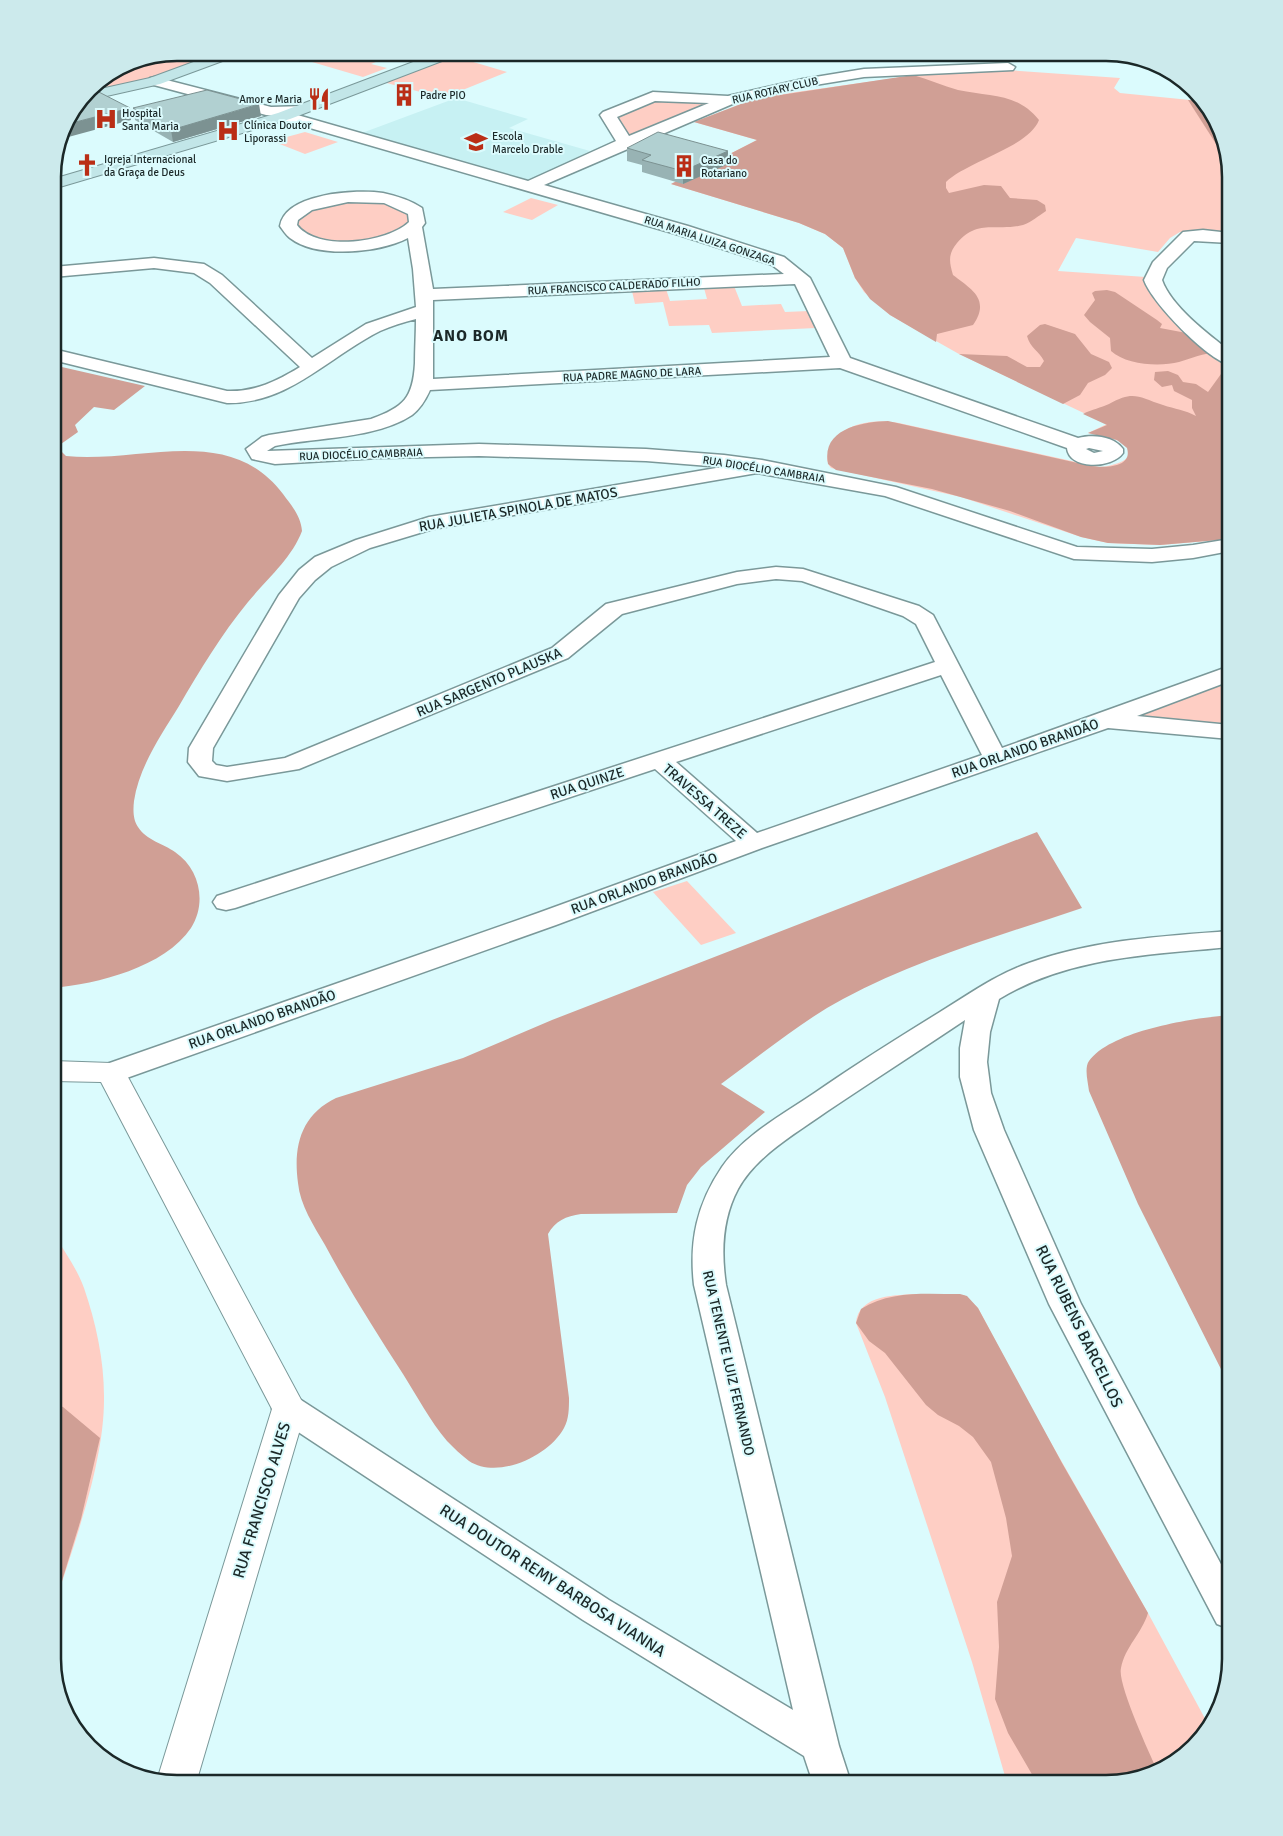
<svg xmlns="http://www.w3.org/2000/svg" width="1283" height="1836" font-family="Signika,sans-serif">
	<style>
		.built { fill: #c7f1f3 }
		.green { fill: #fecec4 }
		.forest { fill: #d09f95 }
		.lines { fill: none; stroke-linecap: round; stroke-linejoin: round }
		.minor-casing { stroke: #7a9899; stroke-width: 3 }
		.tertiary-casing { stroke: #7a9899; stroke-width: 2 }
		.secondary-casing { stroke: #7a9899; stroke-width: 2 }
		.minor { fill: #fff; fill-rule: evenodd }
		.tertiary { fill: #fff; fill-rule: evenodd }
		.secondary { fill: #c2e6e8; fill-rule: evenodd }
		.wall { fill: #98b3b4 }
		.shaded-wall { fill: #7c9292 }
		.building { fill: #b1d0d1; stroke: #7c9292 }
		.labels { text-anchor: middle; stroke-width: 4; stroke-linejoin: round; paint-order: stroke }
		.far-street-label { font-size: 11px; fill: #1b2828; stroke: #dbfbfd }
		.far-poi-label { font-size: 11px; fill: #1b2828; stroke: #dbfbfd; text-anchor: start }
		.street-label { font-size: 14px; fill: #1b2828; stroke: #dbfbfd }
		.far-district-label { font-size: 16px; font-weight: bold; letter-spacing: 1px; fill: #1b2828; stroke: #dbfbfd }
		.near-street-label { font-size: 16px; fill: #1b2828; stroke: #dbfbfd }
		.rim { fill: none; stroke: #1b2828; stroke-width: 2.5 }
	</style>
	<rect width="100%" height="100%" fill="#dbfbfd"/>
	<polygon class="built" points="456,98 528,119 509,128 590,151 527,182 362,133"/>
	<g class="green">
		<polygon points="177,53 230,53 186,70 83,97 89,89 130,62"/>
		<polygon points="338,53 361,53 383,59 371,64 387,68 363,77 312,62"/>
		<polygon points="453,56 507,72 443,98 383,82"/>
		<path d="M1007,70L1120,78L1114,88L1120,93L1200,101L1214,115L1230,177V234L1180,232L1170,238L1158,252L1076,238L1058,271L1146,277L1230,363V539L1160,545L1108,543L1081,537L961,497L831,468C826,462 827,457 829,450C841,422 872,419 899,423L1099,467C1111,467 1145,458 1122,443C1113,437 1099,436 1088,433L1107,424L959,354L890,315L864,292L855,278L843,248L825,234L799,223L671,184L757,140L694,122L754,99L796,92L931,73Z"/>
		<polygon points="654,97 726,100 626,141 612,115"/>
		<polygon points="305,132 338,142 305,154 272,141"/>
		<polygon points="531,198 558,205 532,220 503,212"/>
		<polygon points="385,201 412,216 406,230 352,244 316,240 295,228 295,218 324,202"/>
		<polygon points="734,286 742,306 781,304 785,312 809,311 816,328 712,333 709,325 669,326 663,302 635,304 632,291 666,289 670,301 707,299 704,288"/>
		<polygon points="1230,679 1230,727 1125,718"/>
		<polygon points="687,881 736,933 701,945 653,892"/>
		<path d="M53,1232C63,1250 77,1268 84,1288C96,1323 104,1360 104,1396C105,1463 73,1546 53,1610Z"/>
		<path d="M919,1294L964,1295L978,1308L1034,1413L1148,1613L1209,1726L1168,1767L1106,1783H1007L972,1662L885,1397L856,1323C858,1294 898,1295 919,1294Z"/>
	</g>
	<g class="forest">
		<path d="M913,75C928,79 943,86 958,90C990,97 1016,92 1039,120C1029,147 968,161 946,182V188L949,193L984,185L1001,186L1010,198L1037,200L1045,205L1046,211C1038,216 1032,222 1023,225C997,232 978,218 957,243C948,254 949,261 953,275C971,289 991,299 973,325L937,334L936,342L890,315L870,299L855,278L843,248L825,234L799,223L671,184L757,140L694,122L754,99Z"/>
		<polygon points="1188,100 1200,101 1214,115 1225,158"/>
		<path d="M1107,290L1115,292L1157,320L1162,324L1160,328L1197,335L1217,353C1203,353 1192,358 1179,362C1160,367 1126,365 1111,351L1110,338L1090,322L1084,315L1095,300L1092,293L1095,291Z"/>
		<path d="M1045,324L1075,334L1091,354L1109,362L1112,368L1105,375L1088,383L1080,395L1063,404L959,354L1007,356L1027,367H1040L1044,361C1039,351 1030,348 1027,336L1040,325Z"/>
		<path d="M53,365L145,386L114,410L94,407L75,425L78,432L61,444V451L66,456C139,464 229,422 283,494C291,505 301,516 302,531C292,558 266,580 248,602C221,635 200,670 179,706C161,735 139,767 134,801C133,810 133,820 138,827C146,840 164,844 175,852C200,869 207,903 191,928C165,967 97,984 53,988Z"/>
		<path d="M1168,371L1178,375L1183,382L1196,384L1208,392L1221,374L1230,371V539L1160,545L1108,543L1081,537L1010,511L932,489L836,470L828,464C821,428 863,422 888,421L1091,466C1104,468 1133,468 1127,448L1117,440L1088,433L1107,425L1083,414C1092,409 1101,408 1109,404C1134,390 1138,397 1163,405C1175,409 1185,410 1196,416L1192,408V400L1174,391L1172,385L1162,387L1154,380L1155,372Z"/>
		<path d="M1037,832L1082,908C1002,935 918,959 843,999C800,1022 761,1055 721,1084L765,1112L701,1167L687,1185L677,1213L581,1214C566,1216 555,1221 548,1234L569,1398C569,1408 569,1419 564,1428C549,1456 498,1480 469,1461C461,1455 454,1448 447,1441C430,1421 417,1396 403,1374C376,1332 349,1290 325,1245C314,1226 300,1205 298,1183C293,1146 301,1115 336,1098L463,1058L552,1020Z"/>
		<path d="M1230,1015V1387L1138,1204L1089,1091C1088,1082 1084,1068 1089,1061C1112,1030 1194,1018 1230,1015Z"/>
		<path d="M960,1294L967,1296L978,1308L1062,1463L1148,1613C1142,1633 1125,1647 1121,1668C1117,1683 1149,1752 1157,1770L1106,1783H1037L1008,1733L995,1699L999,1647L997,1602L1012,1556L1006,1518L991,1462L973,1437L959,1426L938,1415L926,1405L885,1353L869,1341L856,1323L861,1309C891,1290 926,1294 960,1294Z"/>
		<polygon points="53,1403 63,1407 100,1438 81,1519 53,1610"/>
	</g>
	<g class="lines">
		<defs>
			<g id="minor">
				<path d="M1008,63L1015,67L1013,70L864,77L803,87L737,102L544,185L688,226L784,257L810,278L850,358L1078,438C1093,434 1114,436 1123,449V453C1112,469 1069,470 1067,448L840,368L430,390C426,399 420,409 412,415C376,439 317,437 275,446L267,451L479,444L646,449L724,455L762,460L896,487L1077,547L1152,549L1193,545L1230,539V551L1193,558L1152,562L1074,559L885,496L757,473L433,529L370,548L331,567L315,580L299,598L213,748L212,761L216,765L227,767L285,758L552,648L606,604L737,572L776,567L803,569L919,606L933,615L1002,748L1230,666V681L1137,716L1230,725V739L1108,728L762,848L556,925L121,1080L111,1082L101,1080L97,1073L101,1066L538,913L736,841L655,769L235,908L226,910L217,908L213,902L217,896L935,662L916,624L903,616L802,581L776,579L737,584L622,614L568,658L299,769L227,781L199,776L188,762L189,748L279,595L299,570L315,557L356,540L429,517L722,467L646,461L479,456L379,458L275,464L252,459L246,449L262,437L269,435L371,419C404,407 413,398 415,363C415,348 416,333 416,319C404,322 391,326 380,331C328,357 289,404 227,403L53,360V349L227,391C255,392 277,381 300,367L210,283L194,273L154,268L53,277V267L154,258L204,264L222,275L312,358L366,324L416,307L413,269L408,238C379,253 317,259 290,238C286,235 283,230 280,226C285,193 357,189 383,193C397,196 410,200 422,208L425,223L422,227L433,289L784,274L772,265L676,234L279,119L276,116L266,115L150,84L148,81L150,78L155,77L271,107L305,106L308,109L305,112L294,114L528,181L616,141L600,115L603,112L653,92L728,96L803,79L864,69ZM655,101L709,103L629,136L617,117ZM348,202L384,203L408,214L409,222C387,243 317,252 297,225L298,220L312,210ZM795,284L830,357L433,379V300ZM1089,448L1103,451L1094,453L1086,449ZM941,675L982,755L757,833L676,762Z"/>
				<path d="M1203,230L1230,233V243L1194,241L1167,268L1162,280C1171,306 1208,334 1230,351V365C1207,359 1152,303 1144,280L1153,262L1183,232Z"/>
				<path d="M1230,931V947C1150,955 1070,956 999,999L990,1032L987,1062L991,1093L1004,1130L1081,1304L1230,1581V1629L1217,1624L1049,1304L974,1130L960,1077V1048L965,1020C919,1051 872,1081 826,1112C795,1134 757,1155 738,1189C722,1219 721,1252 726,1285L839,1746L851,1783H813L804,1756L583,1620L277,1418L272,1409L277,1400L289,1397L301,1400L609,1600L793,1710L694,1285C689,1241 697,1204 722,1167C745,1134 784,1114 816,1092C856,1064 898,1038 940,1012C969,994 997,974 1029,963C1093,940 1163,936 1230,931Z"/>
			</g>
			<polygon id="tertiary" points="53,1061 111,1063 122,1066 306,1409 196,1783 169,1783 157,1780 272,1409 101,1082 53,1081"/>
			<g id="secondary">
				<polygon points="218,53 239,53 236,56 160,84 80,102 87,92 150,78"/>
				<polygon points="437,53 458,53 455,56 290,119 53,189 53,179 278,113"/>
			</g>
		</defs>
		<use href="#minor" class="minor-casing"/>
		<use href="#tertiary" class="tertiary-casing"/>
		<use href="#secondary" class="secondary-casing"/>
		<use href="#minor" class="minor"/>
		<use href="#tertiary" class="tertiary"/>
		<use href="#secondary" class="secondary"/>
	</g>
	<g class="wall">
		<polygon points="133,108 261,116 173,142 135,120"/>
		<polygon points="627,148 728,151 728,164 683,184 642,172 642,165 627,161"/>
	</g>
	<g class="shaded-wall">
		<polygon points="259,104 261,116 173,142 171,130"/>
		<polygon points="130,108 131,120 61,139 64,125"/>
		<polygon points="728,151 728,164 683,184 683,171"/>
	</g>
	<g class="building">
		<polygon points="93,89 130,108 64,125 65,122 89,90"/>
		<polygon points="207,90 259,104 171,130 133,108"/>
		<polygon points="658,132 728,151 683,171 642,160 651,155 627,148"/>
	</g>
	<defs>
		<symbol id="building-bare" viewBox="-9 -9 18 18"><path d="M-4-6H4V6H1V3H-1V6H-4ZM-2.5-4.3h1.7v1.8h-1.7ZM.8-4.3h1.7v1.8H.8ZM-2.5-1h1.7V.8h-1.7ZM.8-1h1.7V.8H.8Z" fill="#ba2e16" stroke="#dbfbfd" stroke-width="2.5" paint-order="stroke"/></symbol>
		<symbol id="restaurant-bare" viewBox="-9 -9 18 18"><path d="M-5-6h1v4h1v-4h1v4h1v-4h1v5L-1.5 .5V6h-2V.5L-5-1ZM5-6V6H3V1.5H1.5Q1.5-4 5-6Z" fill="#ba2e16" stroke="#dbfbfd" stroke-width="2.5" paint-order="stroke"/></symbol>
		<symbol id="hospital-bare" viewBox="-9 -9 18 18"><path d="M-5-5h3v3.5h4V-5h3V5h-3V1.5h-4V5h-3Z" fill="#ba2e16" stroke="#dbfbfd" stroke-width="2.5" paint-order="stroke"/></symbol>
		<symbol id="school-bare" viewBox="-9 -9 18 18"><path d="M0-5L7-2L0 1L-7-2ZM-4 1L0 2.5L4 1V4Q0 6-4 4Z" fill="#ba2e16" stroke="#dbfbfd" stroke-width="2.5" paint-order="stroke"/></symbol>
		<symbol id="church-bare" viewBox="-9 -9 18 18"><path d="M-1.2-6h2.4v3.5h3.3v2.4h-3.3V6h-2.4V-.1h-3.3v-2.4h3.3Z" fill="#ba2e16" stroke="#dbfbfd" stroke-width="2.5" paint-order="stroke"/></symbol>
	</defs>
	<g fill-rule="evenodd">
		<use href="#building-bare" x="388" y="79" width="32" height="32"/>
		<use href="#restaurant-bare" x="303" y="83" width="32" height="32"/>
		<use href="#hospital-bare" x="90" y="103" width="32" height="32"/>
		<use href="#hospital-bare" x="212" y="115" width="32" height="32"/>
		<use href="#school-bare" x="460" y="126" width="32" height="32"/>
		<use href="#church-bare" x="71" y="149" width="32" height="32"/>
		<use href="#building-bare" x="668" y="150" width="32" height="32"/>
	</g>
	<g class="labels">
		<g class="far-street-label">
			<text transform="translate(775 90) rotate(-13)" y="4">RUA ROTARY CLUB</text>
			<text transform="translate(710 240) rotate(18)" y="4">RUA MARIA LUIZA GONZAGA</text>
			<text transform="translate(614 286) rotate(-3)" y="4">RUA FRANCISCO CALDERADO FILHO</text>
			<text transform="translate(632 374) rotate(-3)" y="4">RUA PADRE MAGNO DE LARA</text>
			<text transform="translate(361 454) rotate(-2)" y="4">RUA DIOCÉLIO CAMBRAIA</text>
			<text transform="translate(764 469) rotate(9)" y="4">RUA DIOCÉLIO CAMBRAIA</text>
		</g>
		<g class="far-poi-label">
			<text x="420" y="99">Padre PIO</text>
			<text x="302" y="103" text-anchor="end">Amor e Maria</text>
			<text x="122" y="117">Hospital<tspan x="122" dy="13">Santa Maria</tspan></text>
			<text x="244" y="129">Clínica Doutor<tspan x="244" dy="13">Liporassi</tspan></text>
			<text x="492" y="140">Escola<tspan x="492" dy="13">Marcelo Drable</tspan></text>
			<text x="104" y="163">Igreja Internacional<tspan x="104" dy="13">da Graça de Deus</tspan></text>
			<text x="701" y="164">Casa do<tspan x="701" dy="13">Rotariano</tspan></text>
		</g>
		<g class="street-label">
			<text transform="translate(518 509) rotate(-10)" y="5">RUA JULIETA SPINOLA DE MATOS</text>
			<text transform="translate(489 682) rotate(-23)" y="5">RUA SARGENTO PLAUSKA</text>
			<text transform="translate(1025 748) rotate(-19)" y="5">RUA ORLANDO BRANDÃO</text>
			<text transform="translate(587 783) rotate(-18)" y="5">RUA QUINZE</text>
			<text transform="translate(705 801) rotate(41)" y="5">TRAVESSA TREZE</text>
			<text transform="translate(644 883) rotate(-20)" y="5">RUA ORLANDO BRANDÃO</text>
			<text transform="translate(262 1019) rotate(-19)" y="5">RUA ORLANDO BRANDÃO</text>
			<text transform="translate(729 1363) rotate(77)" y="5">RUA TENENTE LUIZ FERNANDO</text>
		</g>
		<g class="far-district-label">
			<text x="471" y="341">ANO BOM</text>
		</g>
		<g class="near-street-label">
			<text transform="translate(1080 1326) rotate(64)" y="6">RUA RUBENS BARCELLOS</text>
			<text transform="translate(261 1500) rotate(-73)" y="6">RUA FRANCISCO ALVES</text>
			<text transform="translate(553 1580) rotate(33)" y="6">RUA DOUTOR REMY BARBOSA VIANNA</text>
		</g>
	</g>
	<path d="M0 0H1283V1836H0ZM177 61H1106A116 116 0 0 1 1222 177V1659A116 116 0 0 1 1106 1775H177A116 116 0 0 1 61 1659V177A116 116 0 0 1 177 61Z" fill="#cceaec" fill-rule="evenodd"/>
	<path class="rim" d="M177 61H1106A116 116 0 0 1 1222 177V1659A116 116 0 0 1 1106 1775H177A116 116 0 0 1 61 1659V177A116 116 0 0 1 177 61Z"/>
</svg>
